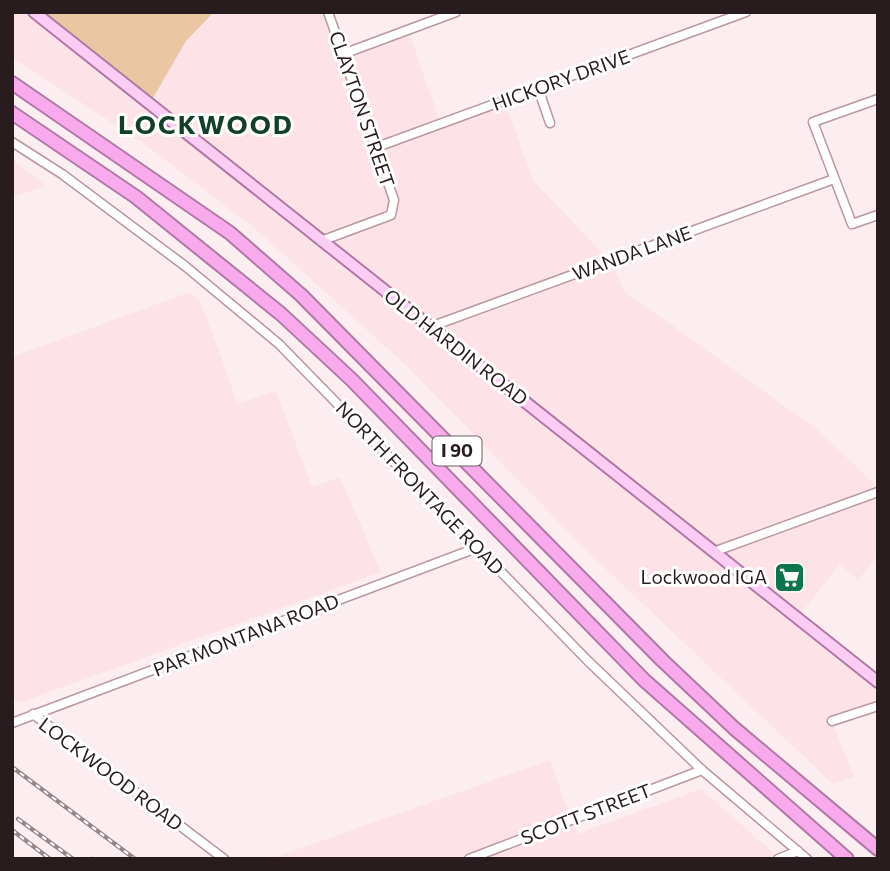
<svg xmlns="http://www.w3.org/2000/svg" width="890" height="871" font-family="Commissioner,sans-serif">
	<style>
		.built { fill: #fde3e8 }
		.green { fill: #eac6a2 }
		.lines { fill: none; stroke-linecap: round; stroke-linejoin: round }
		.minor-casing { stroke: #b998a0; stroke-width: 11 }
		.major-casing { stroke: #b078a5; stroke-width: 14 }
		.highway-casing { stroke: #b078a5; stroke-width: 16 }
		.minor { stroke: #fff; stroke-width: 8 }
		.major { stroke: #fbccf4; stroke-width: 10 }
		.highway { stroke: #f8aaed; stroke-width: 12 }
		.rail-casing { stroke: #94878a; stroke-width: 4.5 }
		.rail { stroke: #fff; stroke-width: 2; stroke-dasharray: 5; stroke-linecap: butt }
		.labels { text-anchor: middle; stroke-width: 6; stroke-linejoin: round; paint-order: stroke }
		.shield { fill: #fff; stroke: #696062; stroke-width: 2 }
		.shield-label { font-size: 18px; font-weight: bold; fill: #291c1f }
		.street-label { font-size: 19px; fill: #291c1f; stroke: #fff }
		.poi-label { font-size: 19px; fill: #291c1f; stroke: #fff; text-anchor: end }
		.district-label { font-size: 26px; font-weight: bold; letter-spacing: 2px; fill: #123e2a; stroke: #fff }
	</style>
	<rect width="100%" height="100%" fill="#fbedf0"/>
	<g class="built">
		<polygon points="12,12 34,12 150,104 186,41 214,12 328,12 343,54 408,30 441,124 504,101 534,182 611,261 624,291 818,430 878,488 878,556 858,580 840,564 798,617 878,682 878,706 832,721 854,777 833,784 587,551 407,366 252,226 143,143 12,57"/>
		<polygon points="12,159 46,186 12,197"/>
		<polygon points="190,292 201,302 238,404 276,391 312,487 340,477 381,572 19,703 12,698 12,357"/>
		<polygon points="550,760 577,834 701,789 781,859 270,859"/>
	</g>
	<polygon class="green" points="34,12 214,12 186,41 149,105"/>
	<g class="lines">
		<defs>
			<g id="minor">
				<polyline points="343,54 456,12"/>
				<polyline points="538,88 550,123"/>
				<polyline points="878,99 813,122 852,224 878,215"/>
				<polyline points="12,142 62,174 185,266 279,344 588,661 702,770 807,859"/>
				<polyline points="377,147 746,12"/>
				<polyline points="321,241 391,215 394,200 328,12"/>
				<polyline points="430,327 834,179"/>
				<polyline points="716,551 878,492"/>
				<polyline points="33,714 224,859"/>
				<polyline points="832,721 878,706"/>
				<polyline points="12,723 479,547"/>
				<polyline points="469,859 702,770"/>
				<polyline points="778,859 798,851"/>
			</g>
			<polyline id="major" points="34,12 878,682"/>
			<g id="highway">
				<polyline points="12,83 230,233 301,295 663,661 735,729 878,849"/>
				<polyline points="12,113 136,197 281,314 352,380 644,680 847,859"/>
			</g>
		</defs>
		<use href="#minor" class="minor-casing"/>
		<use href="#major" class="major-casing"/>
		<use href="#highway" class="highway-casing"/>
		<use href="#minor" class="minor"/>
		<use href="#major" class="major"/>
		<use href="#highway" class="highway"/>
		<defs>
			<g id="rail">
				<polyline points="12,767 135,859"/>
				<polyline points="18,819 73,859"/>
				<polyline points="12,830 50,859"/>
				<polyline points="92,859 93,859"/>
			</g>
		</defs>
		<use href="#rail" class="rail-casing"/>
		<use href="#rail" class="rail"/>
	</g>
	<defs>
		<symbol id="supermarket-square" viewBox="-11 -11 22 22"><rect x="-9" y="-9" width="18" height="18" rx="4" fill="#0d754d" stroke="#fff"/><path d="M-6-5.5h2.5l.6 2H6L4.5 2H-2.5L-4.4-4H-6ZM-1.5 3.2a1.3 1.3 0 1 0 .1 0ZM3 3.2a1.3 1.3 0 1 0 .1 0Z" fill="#fff"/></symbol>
	</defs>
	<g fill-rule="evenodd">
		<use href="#supermarket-square" x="772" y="560" width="35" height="35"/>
	</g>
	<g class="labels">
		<rect class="shield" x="432.5" y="436.5" width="49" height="29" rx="5"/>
		<g class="shield-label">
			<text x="457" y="457">I 90</text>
		</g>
		<g class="street-label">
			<text transform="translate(561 80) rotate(-20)" y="7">HICKORY DRIVE</text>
			<text transform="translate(362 109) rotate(71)" y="7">CLAYTON STREET</text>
			<text transform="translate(632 253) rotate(-20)" y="7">WANDA LANE</text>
			<text transform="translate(456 347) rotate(38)" y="7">OLD HARDIN ROAD</text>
			<text transform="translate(420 488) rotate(46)" y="7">NORTH FRONTAGE ROAD</text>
			<text transform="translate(246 635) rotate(-21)" y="7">PAR MONTANA ROAD</text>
			<text transform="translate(111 774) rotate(37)" y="7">LOCKWOOD ROAD</text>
			<text transform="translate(586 814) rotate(-21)" y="7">SCOTT STREET</text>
		</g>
		<g class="poi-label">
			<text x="767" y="584">Lockwood IGA</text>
		</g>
		<g class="district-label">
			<text x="206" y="134">LOCKWOOD</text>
		</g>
	</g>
	<rect width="890" height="871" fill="none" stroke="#291c1f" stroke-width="28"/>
</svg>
